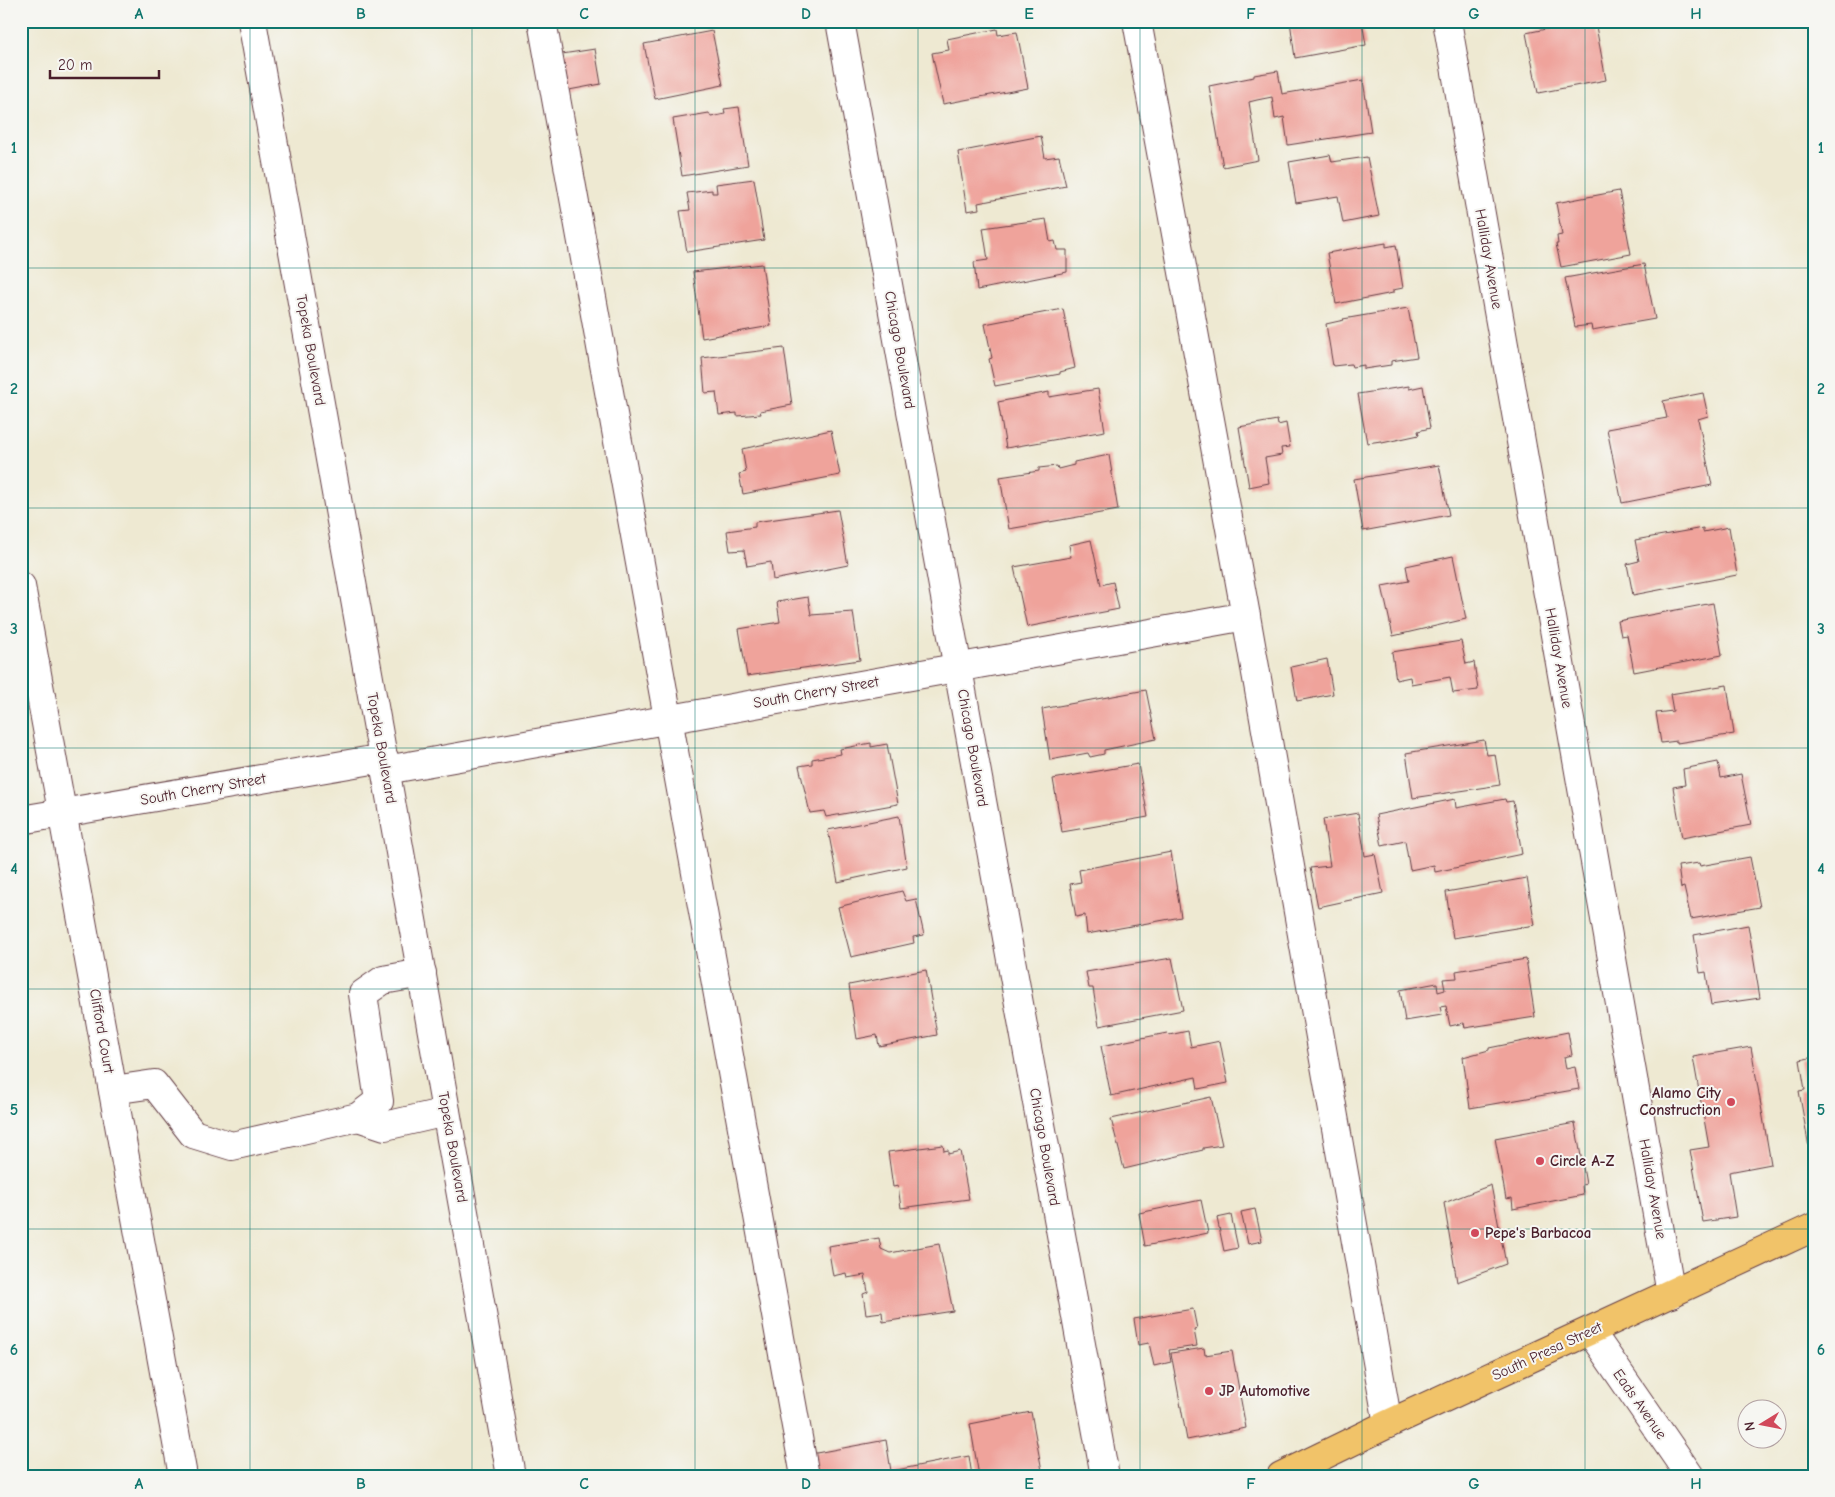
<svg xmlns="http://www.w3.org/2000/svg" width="1835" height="1497" font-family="'Comic Neue',sans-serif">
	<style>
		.building { fill: #efa39b }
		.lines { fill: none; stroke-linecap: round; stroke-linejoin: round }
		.minor-casing { stroke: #633d44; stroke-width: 30 }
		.major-casing { stroke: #633d44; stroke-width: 30 }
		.minor { stroke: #fff; stroke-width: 28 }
		.major { stroke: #f1c369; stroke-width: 28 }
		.grid { fill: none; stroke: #0f766e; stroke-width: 1; stroke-opacity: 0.55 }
		.poi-dot { fill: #d1495b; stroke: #f6f6f2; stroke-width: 2 }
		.labels { text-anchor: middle; stroke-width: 4; stroke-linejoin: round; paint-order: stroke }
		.street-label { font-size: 15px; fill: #4a1f2b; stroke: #f6f6f2 }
		.poi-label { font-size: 15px; font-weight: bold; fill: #4a1f2b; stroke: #f6f6f2; text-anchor: start }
		.neatline { fill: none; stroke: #0f766e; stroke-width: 2 }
		.grid-label { font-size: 16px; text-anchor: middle; font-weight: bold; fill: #0f766e }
	</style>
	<rect width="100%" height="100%" fill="#f6f6f2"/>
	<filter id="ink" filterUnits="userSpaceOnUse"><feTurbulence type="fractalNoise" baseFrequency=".02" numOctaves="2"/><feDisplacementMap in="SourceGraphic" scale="10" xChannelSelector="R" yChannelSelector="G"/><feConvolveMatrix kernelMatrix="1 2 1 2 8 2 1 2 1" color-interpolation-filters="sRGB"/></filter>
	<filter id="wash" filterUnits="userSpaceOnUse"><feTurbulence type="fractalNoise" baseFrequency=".0096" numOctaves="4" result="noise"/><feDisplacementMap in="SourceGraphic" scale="20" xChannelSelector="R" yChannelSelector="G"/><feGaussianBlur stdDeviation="1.12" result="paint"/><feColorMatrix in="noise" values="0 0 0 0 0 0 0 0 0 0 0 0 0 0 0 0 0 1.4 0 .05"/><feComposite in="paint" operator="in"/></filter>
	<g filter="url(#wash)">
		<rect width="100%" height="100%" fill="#eee9d2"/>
		<g id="blocks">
			<g class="building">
				<polygon points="1290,21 1362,21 1366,45 1295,58"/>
				<polygon points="1586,21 1595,21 1606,80 1538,93 1526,33"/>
				<polygon points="997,29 998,35 1017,32 1028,88 943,104 932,53 949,50 947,39"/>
				<polygon points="712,31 723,85 655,99 644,44"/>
				<polygon points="595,49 601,84 569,90 562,54"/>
				<polygon points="1278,71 1282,94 1363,80 1371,132 1288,145 1284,117 1275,119 1272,97 1257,100 1249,102 1258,160 1223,167 1209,86 1254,77 1254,75"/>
				<polygon points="739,107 748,165 682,176 673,119 709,113 711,117 725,114 724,109"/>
				<polygon points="1041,136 1045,158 1059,156 1066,186 978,203 979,209 967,211 958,152"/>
				<polygon points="1330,155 1332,162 1367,157 1379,216 1343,223 1338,196 1296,203 1289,162"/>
				<polygon points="754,179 764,240 687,252 680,211 690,210 687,193 712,190 712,193 717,193 716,184"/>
				<polygon points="1619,191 1631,254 1561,267 1556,244 1558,244 1557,236 1562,235 1556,203"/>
				<polygon points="1046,219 1050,242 1055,241 1057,250 1067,250 1067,272 977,290 974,262 988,260 983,228"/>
				<polygon points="1386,243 1386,247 1396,245 1403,288 1393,290 1393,293 1336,304 1327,253"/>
				<polygon points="762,264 771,326 702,338 693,272"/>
				<polygon points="1644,264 1655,319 1592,330 1591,325 1575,327 1565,278"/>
				<polygon points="1408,308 1417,357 1391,361 1391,365 1364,369 1364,365 1352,367 1351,364 1333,366 1326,324 1344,320 1343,319"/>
				<polygon points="1063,309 1075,368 1060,372 1060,374 995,386 989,359 992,358 985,324"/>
				<polygon points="784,348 792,405 760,411 761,414 737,416 737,413 719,415 716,392 705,393 702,358"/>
				<polygon points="1409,386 1409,389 1423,386 1430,428 1418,431 1419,435 1382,443 1381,441 1367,443 1358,394"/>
				<polygon points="1098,389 1105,431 1006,448 998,402 1049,392 1049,397"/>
				<polygon points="1703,393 1708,416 1698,419 1712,485 1622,503 1607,429 1667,418 1663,401"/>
				<polygon points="1277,420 1278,425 1286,423 1290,447 1281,448 1282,455 1265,458 1269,483 1249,487 1239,427"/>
				<polygon points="831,430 840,475 743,494 739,474 746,472 742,449"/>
				<polygon points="1109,455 1118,510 1009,529 1000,477 1039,471 1039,468 1057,466 1058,469 1074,465 1074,462"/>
				<polygon points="1439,465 1449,515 1363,531 1354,479"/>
				<polygon points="838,510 848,565 773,580 771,562 747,566 744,550 730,551 727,531 755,527 755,522"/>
				<polygon points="1729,527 1737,575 1633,595 1627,564 1639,561 1635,540 1703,528 1703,532"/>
				<polygon points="1091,540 1101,585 1113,582 1119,609 1027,627 1014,567 1071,557 1069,545"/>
				<polygon points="1453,556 1466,619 1393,636 1382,586 1409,581 1406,566"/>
				<polygon points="808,597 811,615 853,612 860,660 747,676 739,629 780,622 777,602"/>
				<polygon points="1713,603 1722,655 1634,672 1627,635 1621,636 1618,621"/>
				<polygon points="1461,641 1466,664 1474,662 1478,690 1453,693 1450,677 1411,684 1410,677 1396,680 1392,652"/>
				<polygon points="1327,659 1333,694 1297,701 1291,667"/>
				<polygon points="1727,685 1734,734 1677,743 1677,741 1661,743 1656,713 1673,711 1670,694"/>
				<polygon points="1146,690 1156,739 1104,750 1104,754 1090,757 1088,753 1050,760 1042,709"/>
				<polygon points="1484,740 1487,755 1495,754 1500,785 1413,798 1406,753"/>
				<polygon points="871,743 871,747 887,744 898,804 826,817 824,811 810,813 799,766 812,764 812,759 841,754 840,749"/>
				<polygon points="1718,762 1721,778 1741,774 1751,825 1682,838 1673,787 1685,785 1683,769"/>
				<polygon points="1138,764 1148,817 1062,832 1053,779"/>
				<polygon points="1455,799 1456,808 1505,799 1506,802 1513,801 1522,854 1435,872 1434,865 1410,870 1405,841 1382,846 1376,815"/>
				<polygon points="1358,813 1365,856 1375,854 1383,893 1318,907 1310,868 1330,866 1323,819"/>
				<polygon points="899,816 907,867 838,882 828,830"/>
				<polygon points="1171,852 1181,917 1087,934 1085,915 1076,917 1070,884 1081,882 1079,870"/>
				<polygon points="1750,857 1760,907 1691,919 1684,887 1681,888 1678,866 1699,863 1700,866"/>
				<polygon points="1527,878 1535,925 1453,938 1446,892"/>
				<polygon points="902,891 906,901 916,899 924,935 913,937 914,943 851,957 838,907"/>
				<polygon points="1748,925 1760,998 1711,1005 1706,972 1700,973 1694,935"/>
				<polygon points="1172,958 1183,1010 1099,1026 1093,988 1089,988 1086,972"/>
				<polygon points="1526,959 1535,1017 1465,1028 1464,1023 1450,1026 1446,1006 1440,1007 1442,1015 1405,1021 1400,990 1437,983 1438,992 1445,990 1443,979 1457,978 1456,971"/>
				<polygon points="926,970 937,1035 879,1046 877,1035 857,1039 849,985"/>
				<polygon points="1188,1031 1191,1047 1220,1041 1228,1083 1198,1089 1196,1077 1111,1096 1101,1046 1167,1033 1169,1035"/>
				<polygon points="1568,1032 1572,1055 1564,1057 1566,1069 1575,1067 1579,1089 1470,1108 1463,1057 1489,1050 1489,1048"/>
				<polygon points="1751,1047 1771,1164 1729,1172 1736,1217 1703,1222 1690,1150 1709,1147 1693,1057"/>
				<polygon points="1814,1057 1814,1153 1810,1153 1799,1091 1805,1090 1800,1060"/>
				<polygon points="1211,1097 1222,1145 1203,1148 1203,1150 1124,1169 1111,1119"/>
				<polygon points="1575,1123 1586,1184 1582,1185 1583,1195 1513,1209 1512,1198 1506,1199 1495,1138"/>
				<polygon points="943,1145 944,1151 948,1150 948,1154 960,1151 969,1199 901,1208 898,1186 893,1187 888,1152"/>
				<polygon points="1491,1185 1506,1264 1457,1282 1444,1203"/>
				<polygon points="1201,1200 1208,1233 1145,1246 1139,1213"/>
				<polygon points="1255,1209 1262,1241 1248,1244 1241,1212"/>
				<polygon points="1231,1215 1238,1248 1224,1251 1217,1218"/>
				<polygon points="879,1238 881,1249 890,1253 939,1244 953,1311 883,1322 882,1312 866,1314 863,1294 868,1292 865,1275 847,1278 846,1273 833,1276 828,1246"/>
				<polygon points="1193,1309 1197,1329 1194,1330 1197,1346 1169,1350 1171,1362 1154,1366 1149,1343 1138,1345 1134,1319"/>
				<polygon points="1204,1348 1205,1355 1232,1351 1246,1428 1187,1440 1171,1353"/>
				<polygon points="1031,1412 1043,1476 979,1476 970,1424"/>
				<polygon points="886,1440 891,1471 969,1456 972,1476 815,1476 811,1454"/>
			</g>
		</g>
	</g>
	<g filter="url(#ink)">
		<use href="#blocks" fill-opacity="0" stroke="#633d44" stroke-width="1"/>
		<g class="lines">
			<defs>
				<g id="minor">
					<polyline points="252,21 511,1476"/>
					<polyline points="542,21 805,1476"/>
					<polyline points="840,21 1105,1476"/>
					<polyline points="1137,21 1246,616 1388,1424"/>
					<polyline points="1447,21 1671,1294"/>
					<polyline points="21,586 183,1476"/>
					<polyline points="386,770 1246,616"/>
					<polyline points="21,820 384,758"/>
					<polyline points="113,1090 154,1084 193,1134 232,1146 358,1117 379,1101 363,994 383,980 422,973"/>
					<polyline points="358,1117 385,1126 446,1112"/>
					<polyline points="1590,1331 1690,1476"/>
				</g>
				<polyline id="major" points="1281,1476 1388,1424 1814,1227"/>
			</defs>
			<use href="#minor" class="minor-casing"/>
			<use href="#major" class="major-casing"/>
			<use href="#minor" class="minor"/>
			<use href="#major" class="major"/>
		</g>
	</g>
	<path class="grid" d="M250,21V1476M472,21V1476M695,21V1476M918,21V1476M1140,21V1476M1362,21V1476M1585,21V1476M21,268H1814M21,508H1814M21,748H1814M21,989H1814M21,1229H1814"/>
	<g class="poi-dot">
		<circle cx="1731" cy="1102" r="5"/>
		<circle cx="1540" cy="1161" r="5"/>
		<circle cx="1475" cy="1233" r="5"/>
		<circle cx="1209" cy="1391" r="5"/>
	</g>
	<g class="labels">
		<g class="street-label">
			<text transform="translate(1489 259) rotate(80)" y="5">Halliday Avenue</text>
			<text transform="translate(311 350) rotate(80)" y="5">Topeka Boulevard</text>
			<text transform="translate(900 350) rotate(80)" y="5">Chicago Boulevard</text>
			<text transform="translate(1559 658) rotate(80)" y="5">Halliday Avenue</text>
			<text transform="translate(816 692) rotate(-10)" y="5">South Cherry Street</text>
			<text transform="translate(382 748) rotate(80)" y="5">Topeka Boulevard</text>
			<text transform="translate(973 748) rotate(80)" y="5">Chicago Boulevard</text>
			<text transform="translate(203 789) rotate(-10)" y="5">South Cherry Street</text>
			<text transform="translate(102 1031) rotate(80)" y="5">Clifford Court</text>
			<text transform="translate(453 1147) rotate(80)" y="5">Topeka Boulevard</text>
			<text transform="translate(1045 1147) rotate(80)" y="5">Chicago Boulevard</text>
			<text transform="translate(1653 1189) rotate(80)" y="5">Halliday Avenue</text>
			<text transform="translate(1547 1351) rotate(-25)" y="5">South Presa Street</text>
			<text transform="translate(1640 1404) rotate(55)" y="5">Eads Avenue</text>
		</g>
		<g class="poi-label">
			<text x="1721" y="1098" text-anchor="end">Alamo City<tspan x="1721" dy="17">Construction</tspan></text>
			<text x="1550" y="1166">Circle A-Z</text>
			<text x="1485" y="1238">Pepe's Barbacoa</text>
			<text x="1219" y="1396">JP Automotive</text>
		</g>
	</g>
	<rect width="1835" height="1497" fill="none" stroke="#f6f6f2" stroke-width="55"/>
	<g transform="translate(1762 1424) rotate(260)"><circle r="24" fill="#f6f6f2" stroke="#b1a0a2"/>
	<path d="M0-4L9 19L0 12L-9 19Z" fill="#d1495b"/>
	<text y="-8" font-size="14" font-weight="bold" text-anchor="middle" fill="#4a1f2b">N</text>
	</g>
	<path d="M50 70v8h109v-8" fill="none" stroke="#4a1f2b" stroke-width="2.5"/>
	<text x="58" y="70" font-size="15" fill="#4a1f2b" stroke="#f6f6f2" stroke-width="4" paint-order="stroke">20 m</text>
	<rect x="28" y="28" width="1780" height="1442" class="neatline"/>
	<g class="grid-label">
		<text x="139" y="19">A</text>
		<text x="361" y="19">B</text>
		<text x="584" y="19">C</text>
		<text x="806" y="19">D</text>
		<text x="1029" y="19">E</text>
		<text x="1251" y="19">F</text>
		<text x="1474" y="19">G</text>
		<text x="1696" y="19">H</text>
		<text x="14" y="153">1</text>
		<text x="1821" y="153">1</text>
		<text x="14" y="394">2</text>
		<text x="1821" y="394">2</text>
		<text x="14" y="634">3</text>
		<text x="1821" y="634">3</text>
		<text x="14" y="874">4</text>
		<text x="1821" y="874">4</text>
		<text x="14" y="1115">5</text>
		<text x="1821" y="1115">5</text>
		<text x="14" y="1355">6</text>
		<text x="1821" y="1355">6</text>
		<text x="139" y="1489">A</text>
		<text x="361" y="1489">B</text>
		<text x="584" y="1489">C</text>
		<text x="806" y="1489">D</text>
		<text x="1029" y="1489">E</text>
		<text x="1251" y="1489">F</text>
		<text x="1474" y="1489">G</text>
		<text x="1696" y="1489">H</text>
	</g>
</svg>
